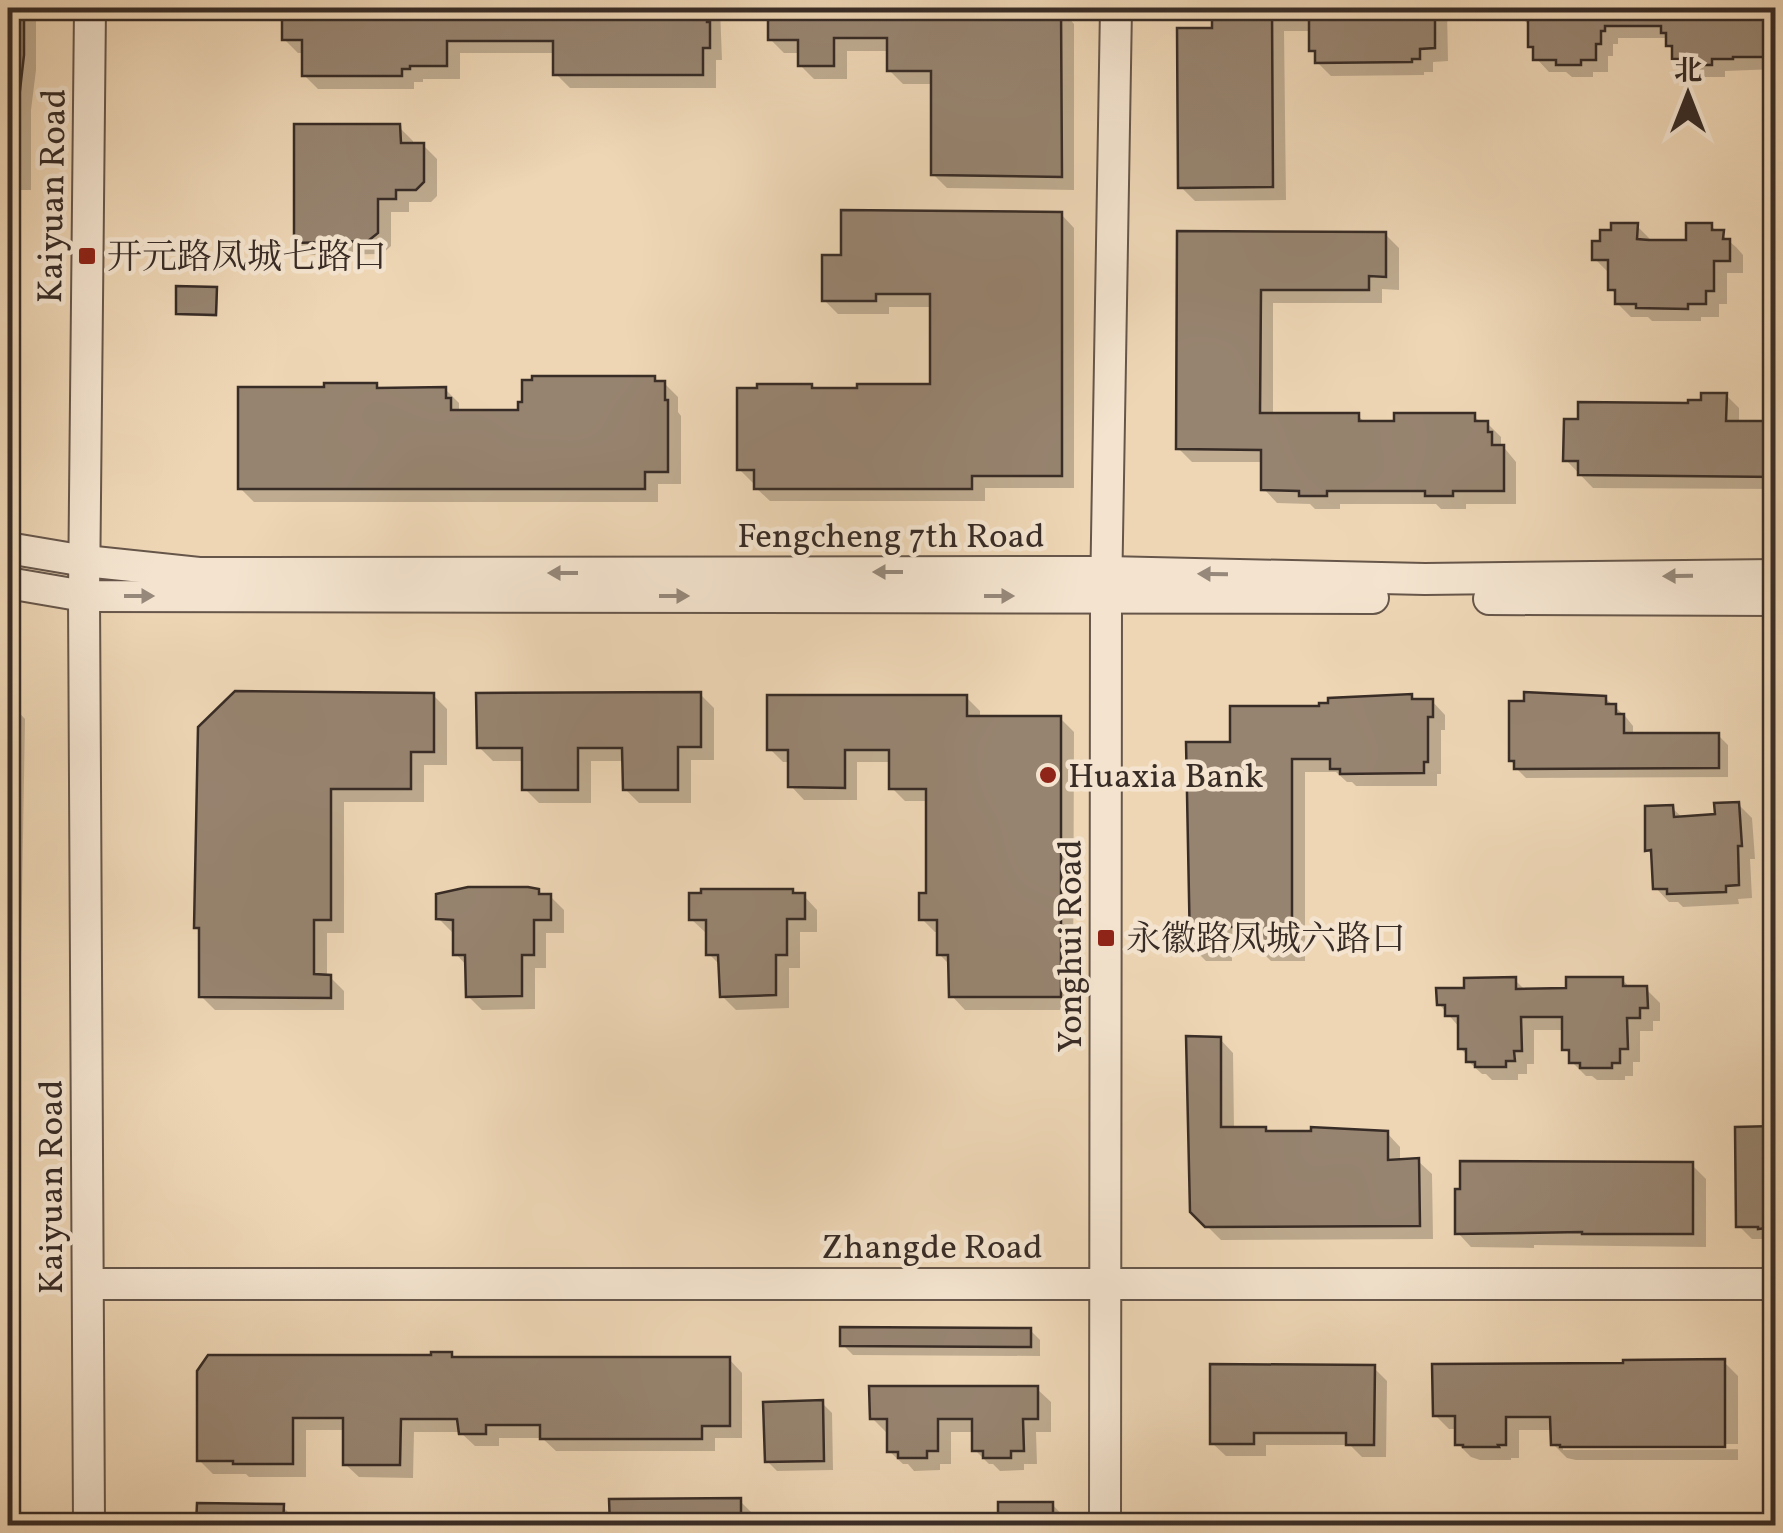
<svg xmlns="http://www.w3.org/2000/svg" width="1783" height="1533" font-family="Vollkorn,'Noto Serif SC',serif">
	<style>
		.shadow { fill: #0003; fill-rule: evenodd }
		.building { fill: #978470; stroke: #382c26; stroke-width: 2.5 }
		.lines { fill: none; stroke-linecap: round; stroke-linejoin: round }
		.tertiary-casing { stroke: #66564a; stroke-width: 34 }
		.tertiary { stroke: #f4e4cf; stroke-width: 30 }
		.oneway { fill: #96887a }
		.poi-dot { fill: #8f2418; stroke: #f4e4cf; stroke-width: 4 }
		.labels { text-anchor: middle; stroke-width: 9; stroke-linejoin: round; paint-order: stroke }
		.street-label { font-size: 35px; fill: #382c26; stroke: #f4e4cf }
		.poi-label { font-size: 35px; fill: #382c26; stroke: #f4e4cf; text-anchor: start }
	</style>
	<rect width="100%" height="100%" fill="#eed6b5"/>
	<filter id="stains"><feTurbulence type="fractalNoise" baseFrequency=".002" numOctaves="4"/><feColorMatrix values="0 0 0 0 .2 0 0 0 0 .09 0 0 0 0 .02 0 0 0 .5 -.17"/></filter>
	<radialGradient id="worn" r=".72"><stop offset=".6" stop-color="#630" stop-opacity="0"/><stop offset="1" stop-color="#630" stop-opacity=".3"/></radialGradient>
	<g class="shadow">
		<polygon points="8,8 36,8 36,70 31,110 31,190 18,190 19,317 8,317"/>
		<polygon points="284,8 720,8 722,60 716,60 716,88 570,88 556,74 556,53 460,53 460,79 423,79 423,82 414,82 414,89 318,89 304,75 304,53 298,53 284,39"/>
		<polygon points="770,8 1060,8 1074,24 1074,190 947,188 933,174 934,84 903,84 889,70 889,51 847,51 847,79 814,79 800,65 800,53 784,53 770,39"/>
		<polygon points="1214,8 1356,8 1356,14 1382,14 1382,8 1447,8 1448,61 1433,62 1433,72 1424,72 1424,75 1331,76 1317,62 1317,56 1312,50 1312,31 1284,31 1286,200 1195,201 1181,187 1215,30"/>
		<polygon points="1520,8 1776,8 1776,69 1725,71 1725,77 1700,77 1693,71 1688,71 1675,58 1675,52 1668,45 1668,38 1618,38 1618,44 1613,44 1613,56 1608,56 1608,72 1593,72 1593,77 1572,77 1566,72 1549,72 1536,58 1536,52 1530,46 1530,26 1520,16"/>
		<polygon points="399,127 413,141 413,145 423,145 437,159 437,196 431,202 409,202 409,212 391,212 391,246 382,254 310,255 297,242"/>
		<polygon points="1061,214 1074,228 1074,488 985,488 985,501 770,501 756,488 756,483 753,483 739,469 811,386 815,390 933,386 933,307 889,307 889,314 838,314 824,300 843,258"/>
		<polygon points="1637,226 1651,240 1650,242 1688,242 1711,226 1736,247 1743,255 1743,273 1727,273 1727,304 1719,304 1719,317 1701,317 1701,321 1652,321 1648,317 1631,317 1617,303 1617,295 1611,289 1609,273 1595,259"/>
		<polygon points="1179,234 1385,234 1399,248 1399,290 1382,289 1382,303 1273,303 1273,416 1358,416 1366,423 1474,416 1481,423 1487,423 1501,437 1501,444 1516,462 1516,504 1466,504 1466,509 1441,509 1436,504 1340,504 1340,509 1315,509 1310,504 1277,503 1264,489 1264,462 1192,462 1178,448"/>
		<polygon points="216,290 218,292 217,317 181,315 178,313"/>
		<polygon points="8,379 19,391 18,459 8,468"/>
		<polygon points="654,379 659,383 664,383 678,397 678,412 681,416 681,484 658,484 658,502 254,502 240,488 376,386 381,390 445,389 459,403 459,410 462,413 521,413"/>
		<polygon points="1726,395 1739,408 1739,424 1767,424 1768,395 1776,395 1776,489 1593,488 1566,460 1691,405"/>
		<polygon points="700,694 714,708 714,760 691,760 691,803 639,803 625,789 625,761 591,761 591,803 539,803 525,789 525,761 493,761 479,747"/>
		<polygon points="433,695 447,709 447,765 424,765 424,802 344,802 344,933 327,933 327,977 330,977 344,991 344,1010 215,1010 201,996 201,932 197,927 200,728"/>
		<polygon points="966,697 980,711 980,718 1060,718 1074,732 1073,1010 965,1010 952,996 951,966 939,954 939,932 935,932 922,919 929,896 929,801 905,801 892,788 892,762 857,762 857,800 804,800 791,786 791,762 783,762 769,748"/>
		<polygon points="1411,697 1415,701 1432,701 1445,715 1445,730 1441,730 1441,774 1437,774 1437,786 1356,786 1352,782 1347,782 1336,772 1305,772 1305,961 1271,961 1257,947 1257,939 1232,939 1232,961 1206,961 1192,947 1232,745 1321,708"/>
		<polygon points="1605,698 1625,716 1633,726 1633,735 1718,735 1728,745 1728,777 1526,778 1516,768 1511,760 1526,703"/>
		<polygon points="8,701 25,719 20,1016 8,1016"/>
		<polygon points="1738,804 1752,818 1755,859 1750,859 1752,898 1738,899 1739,904 1683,907 1678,902 1669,902 1656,888 1654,857 1647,850 1672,808 1683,818 1717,816"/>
		<polygon points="538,892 542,896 550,896 564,910 564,933 546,933 546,968 535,968 535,1009 482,1010 468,996 467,966 456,954 455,932 452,932 438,918"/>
		<polygon points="792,892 796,896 804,896 817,910 817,932 800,932 800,968 789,968 789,1008 736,1010 722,996 721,966 709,954 709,932 705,932 691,919"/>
		<polygon points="1622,979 1631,989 1646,989 1660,1003 1660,1021 1653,1021 1653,1031 1640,1031 1640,1062 1633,1062 1633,1076 1625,1076 1625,1080 1597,1080 1592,1076 1586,1076 1572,1062 1572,1056 1565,1049 1564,1030 1534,1030 1534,1064 1527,1064 1527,1074 1518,1074 1518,1080 1492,1080 1486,1074 1482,1074 1468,1061 1468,1056 1460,1048 1460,1028 1439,1004 1466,990 1515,980 1526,991 1569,991"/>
		<polygon points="1220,1039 1233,1053 1234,1130 1387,1133 1400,1147 1400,1162 1418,1161 1432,1174 1433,1239 1221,1240 1192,1211"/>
		<polygon points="8,1104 11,1108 11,1244 8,1244"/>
		<polygon points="1763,1124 1776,1124 1776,1242 1773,1239 1752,1239 1739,1226"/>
		<polygon points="1692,1165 1706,1179 1706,1247 1534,1245 1534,1248 1471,1247 1458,1233"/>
		<polygon points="8,1289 13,1295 13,1342 8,1342"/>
		<polygon points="1030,1330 1040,1340 1040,1356 853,1355 843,1345"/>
		<polygon points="451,1354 456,1359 729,1359 742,1373 742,1438 715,1438 715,1451 556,1451 542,1438 499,1438 499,1446 475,1446 460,1432 414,1432 413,1478 359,1477 345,1464 345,1430 306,1430 306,1477 249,1477 246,1474 213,1474 199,1460 199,1371 434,1358"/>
		<path d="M1724,1362L1738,1376V1460H1576L1567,1458L1553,1444V1430H1519V1458H1511V1460H1480L1471,1457L1458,1444L1457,1429H1449L1435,1415ZM1738,1444V1449L1563,1450V1445Z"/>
		<polygon points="1374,1368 1387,1381 1386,1457 1362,1457 1350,1445 1266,1445 1266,1456 1226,1456 1212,1443"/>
		<rect x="1771" y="1380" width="5" height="146"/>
		<polygon points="1037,1389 1051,1402 1051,1432 1036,1432 1037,1464 1024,1464 1024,1470 1000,1471 993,1464 989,1464 975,1450 975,1432 951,1432 951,1464 940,1464 940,1470 914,1471 908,1464 903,1464 889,1451 889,1432 886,1432 872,1418"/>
		<polygon points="822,1403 832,1413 833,1470 777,1471 767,1461"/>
		<polygon points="8,1452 13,1458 13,1508 8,1508"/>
		<polygon points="740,1501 754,1515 754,1526 612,1526"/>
		<polygon points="1052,1504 1065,1518 1065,1526 1001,1526"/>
		<polygon points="283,1507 296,1520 296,1526 199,1526"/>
	</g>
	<g class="building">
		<polygon points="8,8 24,8 24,55 19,99 8,98"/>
		<polygon points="282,8 707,8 707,22 710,22 710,48 703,48 703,75 553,75 553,41 447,41 447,66 410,66 410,69 402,69 402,76 302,76 302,40 282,40"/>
		<polygon points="768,8 1061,8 1062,177 931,175 931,71 887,71 887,38 834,38 834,66 798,66 798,40 768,40"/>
		<polygon points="1212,8 1272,8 1273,187 1178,188 1177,28 1212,28"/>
		<polygon points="1309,8 1343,8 1343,11 1379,11 1379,8 1435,8 1435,48 1420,49 1420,59 1412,59 1412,62 1315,63 1315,51 1309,51"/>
		<polygon points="1528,8 1776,8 1776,57 1733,57 1733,59 1712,59 1712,65 1684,65 1684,59 1672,59 1672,46 1666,46 1666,33 1661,33 1661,26 1605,26 1605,31 1601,31 1601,44 1596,44 1596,60 1581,60 1581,65 1556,65 1556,60 1533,60 1533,47 1528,47"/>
		<polygon points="294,124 400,124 401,143 424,143 424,182 416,190 396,190 396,199 378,199 378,233 368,241 294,243"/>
		<polygon points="841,210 1062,212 1062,476 972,476 972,489 754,489 754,470 737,470 737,388 757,388 757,384 812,384 812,388 857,388 857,384 930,384 930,294 876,294 876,301 822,301 822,255 841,255"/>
		<polygon points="1611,223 1638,223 1637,239 1649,240 1686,240 1686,223 1712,223 1712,230 1724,230 1723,239 1730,239 1730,261 1714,261 1714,291 1706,291 1706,304 1688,304 1688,309 1636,308 1636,304 1615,304 1615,290 1608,290 1608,260 1592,260 1592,241 1600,241 1600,230 1611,230"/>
		<polygon points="1177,231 1386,232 1386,277 1369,276 1369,290 1261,290 1260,413 1359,413 1359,421 1394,421 1394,413 1475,413 1475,421 1488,421 1488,432 1492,432 1492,445 1504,445 1504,491 1453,491 1453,496 1425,496 1425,491 1327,491 1327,496 1299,496 1299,491 1261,490 1261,450 1176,449"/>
		<polygon points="176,286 217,287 216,315 176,314"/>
		<polygon points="532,376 655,376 655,381 665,381 665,400 668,400 668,472 645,472 645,489 238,489 238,387 324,387 324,383 377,383 377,388 446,387 446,398 451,398 451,410 518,410 518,402 522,402 522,380 532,380"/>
		<polygon points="1701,393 1727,393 1726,421 1776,421 1776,477 1578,475 1578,461 1563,461 1564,419 1578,419 1578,402 1688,403 1688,400 1701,400"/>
		<polygon points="235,691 434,693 434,752 411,752 411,789 331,789 331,920 314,920 314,974 331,975 331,998 199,997 199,928 194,928 198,727"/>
		<polygon points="701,692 701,747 678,747 678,790 623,790 622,748 578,748 578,790 522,790 522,748 477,748 476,693"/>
		<polygon points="1524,692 1606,696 1606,704 1616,704 1616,714 1624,714 1624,733 1719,733 1719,768 1514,769 1514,761 1509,761 1509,701 1524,701"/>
		<polygon points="1412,694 1412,699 1433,699 1433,717 1428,717 1428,762 1424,762 1424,773 1340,774 1340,769 1330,769 1330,759 1292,759 1292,948 1255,948 1255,927 1219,927 1219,948 1190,948 1186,742 1230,742 1230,706 1319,706 1319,703 1328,703 1328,698"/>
		<polygon points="767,695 967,695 967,716 1061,716 1061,997 949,997 948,955 937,955 937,920 919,920 919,893 926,893 926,789 889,789 889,750 845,750 845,788 788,787 788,750 767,750"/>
		<polygon points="1739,802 1742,846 1738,846 1739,885 1726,886 1726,892 1667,894 1667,889 1653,889 1651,850 1645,851 1645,806 1673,805 1674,817 1715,814 1714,803"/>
		<polygon points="468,887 528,887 539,889 539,894 551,894 551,920 534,920 534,955 522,955 522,996 466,997 465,955 453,955 453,920 436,919 436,894"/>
		<polygon points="701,889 793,889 793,893 805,893 805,919 787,919 787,955 776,955 776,995 720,997 718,955 706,955 706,920 689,920 689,893 701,893"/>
		<polygon points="1516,977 1516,989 1566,988 1566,977 1623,977 1623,986 1647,986 1648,1008 1640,1008 1640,1018 1627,1018 1628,1049 1620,1049 1620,1063 1612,1063 1612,1068 1580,1068 1580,1063 1569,1063 1569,1050 1562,1050 1562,1017 1521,1017 1522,1051 1514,1051 1515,1061 1506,1061 1506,1067 1475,1067 1475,1062 1466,1062 1466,1049 1458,1049 1458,1016 1445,1016 1445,1005 1437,1005 1436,988 1464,988 1464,978"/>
		<polygon points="1186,1036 1221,1037 1221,1127 1266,1127 1266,1131 1311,1131 1311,1127 1388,1131 1388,1160 1419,1158 1420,1226 1205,1227 1190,1212"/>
		<polygon points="1774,1126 1776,1227 1758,1229 1758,1227 1736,1227 1735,1127"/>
		<polygon points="1460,1161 1693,1162 1693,1234 1582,1234 1582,1232 1455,1234 1455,1189 1460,1189"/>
		<polygon points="840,1327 1031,1328 1031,1347 840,1346"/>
		<polygon points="431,1352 452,1352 452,1357 730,1357 730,1426 702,1426 702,1439 540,1439 540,1425 486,1425 486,1434 459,1434 457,1419 401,1419 400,1465 343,1465 343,1418 293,1418 293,1464 233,1464 233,1461 197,1461 197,1371 208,1355 431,1355"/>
		<polygon points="1725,1359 1725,1447 1560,1447 1560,1445 1551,1445 1550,1417 1506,1417 1506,1445 1498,1445 1499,1447 1463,1447 1463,1445 1455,1445 1455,1416 1433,1416 1432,1364 1623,1363 1623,1360"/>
		<polygon points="1210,1364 1375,1365 1374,1445 1346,1445 1346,1433 1254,1433 1254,1444 1210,1444"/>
		<polygon points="869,1386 1038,1386 1038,1419 1023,1419 1024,1451 1011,1451 1011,1458 983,1458 983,1451 972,1451 972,1419 938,1419 938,1451 927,1451 927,1458 898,1458 898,1452 887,1452 887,1419 870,1419"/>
		<polygon points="823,1400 824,1461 765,1462 763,1402"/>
		<polygon points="741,1498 741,1526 610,1526 609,1499"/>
		<rect x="998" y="1502" width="55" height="24"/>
		<polygon points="197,1503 284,1504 283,1526 196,1526"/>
	</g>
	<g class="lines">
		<defs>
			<g id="tertiary">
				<polyline points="8,548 85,561 199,573 1107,572 1425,579 1776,575"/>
				<polyline points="8,583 84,596 1373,598"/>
				<polyline points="1489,599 1776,600"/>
				<polyline points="88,1284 1776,1284"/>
				<polyline points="89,1526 84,596 90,8"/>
				<polyline points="1105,1526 1106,597 1116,8"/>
			</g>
		</defs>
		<use href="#tertiary" class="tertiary-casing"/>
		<use href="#tertiary" class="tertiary"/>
	</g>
	<defs><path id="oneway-solid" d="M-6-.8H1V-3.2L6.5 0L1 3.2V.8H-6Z" transform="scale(2.5)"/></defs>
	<g class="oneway">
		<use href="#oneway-solid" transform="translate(888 572) rotate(180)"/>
		<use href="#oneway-solid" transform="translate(563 573) rotate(180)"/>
		<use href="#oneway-solid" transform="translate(1213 574) rotate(-179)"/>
		<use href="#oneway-solid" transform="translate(1678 576) rotate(179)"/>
		<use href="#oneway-solid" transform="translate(139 596)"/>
		<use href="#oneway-solid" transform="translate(674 596)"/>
		<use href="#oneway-solid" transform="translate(999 596)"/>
	</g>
	<g class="poi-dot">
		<rect x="77" y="246" width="20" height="20" rx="5"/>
		<circle cx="1048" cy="775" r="10"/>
		<rect x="1096" y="928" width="20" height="20" rx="5"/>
	</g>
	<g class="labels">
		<g class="street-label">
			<text transform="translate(51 196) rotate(-89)" y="12">Kaiyuan Road</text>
			<text x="891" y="547">Fengcheng 7th Road</text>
			<text transform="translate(1069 946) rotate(-90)" y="12">Yonghui Road</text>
			<text transform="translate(50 1187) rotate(-90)" y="12">Kaiyuan Road</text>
			<text x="932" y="1258">Zhangde Road</text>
		</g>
		<g class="poi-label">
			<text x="107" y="268">开元路凤城七路口</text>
			<text x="1068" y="787">Huaxia Bank</text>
			<text x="1126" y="950">永徽路凤城六路口</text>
		</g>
	</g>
	<rect width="1783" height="1533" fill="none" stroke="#eed6b5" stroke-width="40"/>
	<rect x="10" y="10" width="1763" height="1513" fill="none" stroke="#382c26" stroke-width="5"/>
	<rect x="20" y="20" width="1743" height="1493" fill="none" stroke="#382c26" stroke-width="2.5"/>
	<g transform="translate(1688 95)" stroke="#f4e4cf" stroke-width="8" paint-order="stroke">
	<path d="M0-8L18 38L0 25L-18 38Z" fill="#382c26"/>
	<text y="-15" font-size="28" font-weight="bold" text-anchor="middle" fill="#382c26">北</text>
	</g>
	<rect width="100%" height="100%" filter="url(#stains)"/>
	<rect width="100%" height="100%" fill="url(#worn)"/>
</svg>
